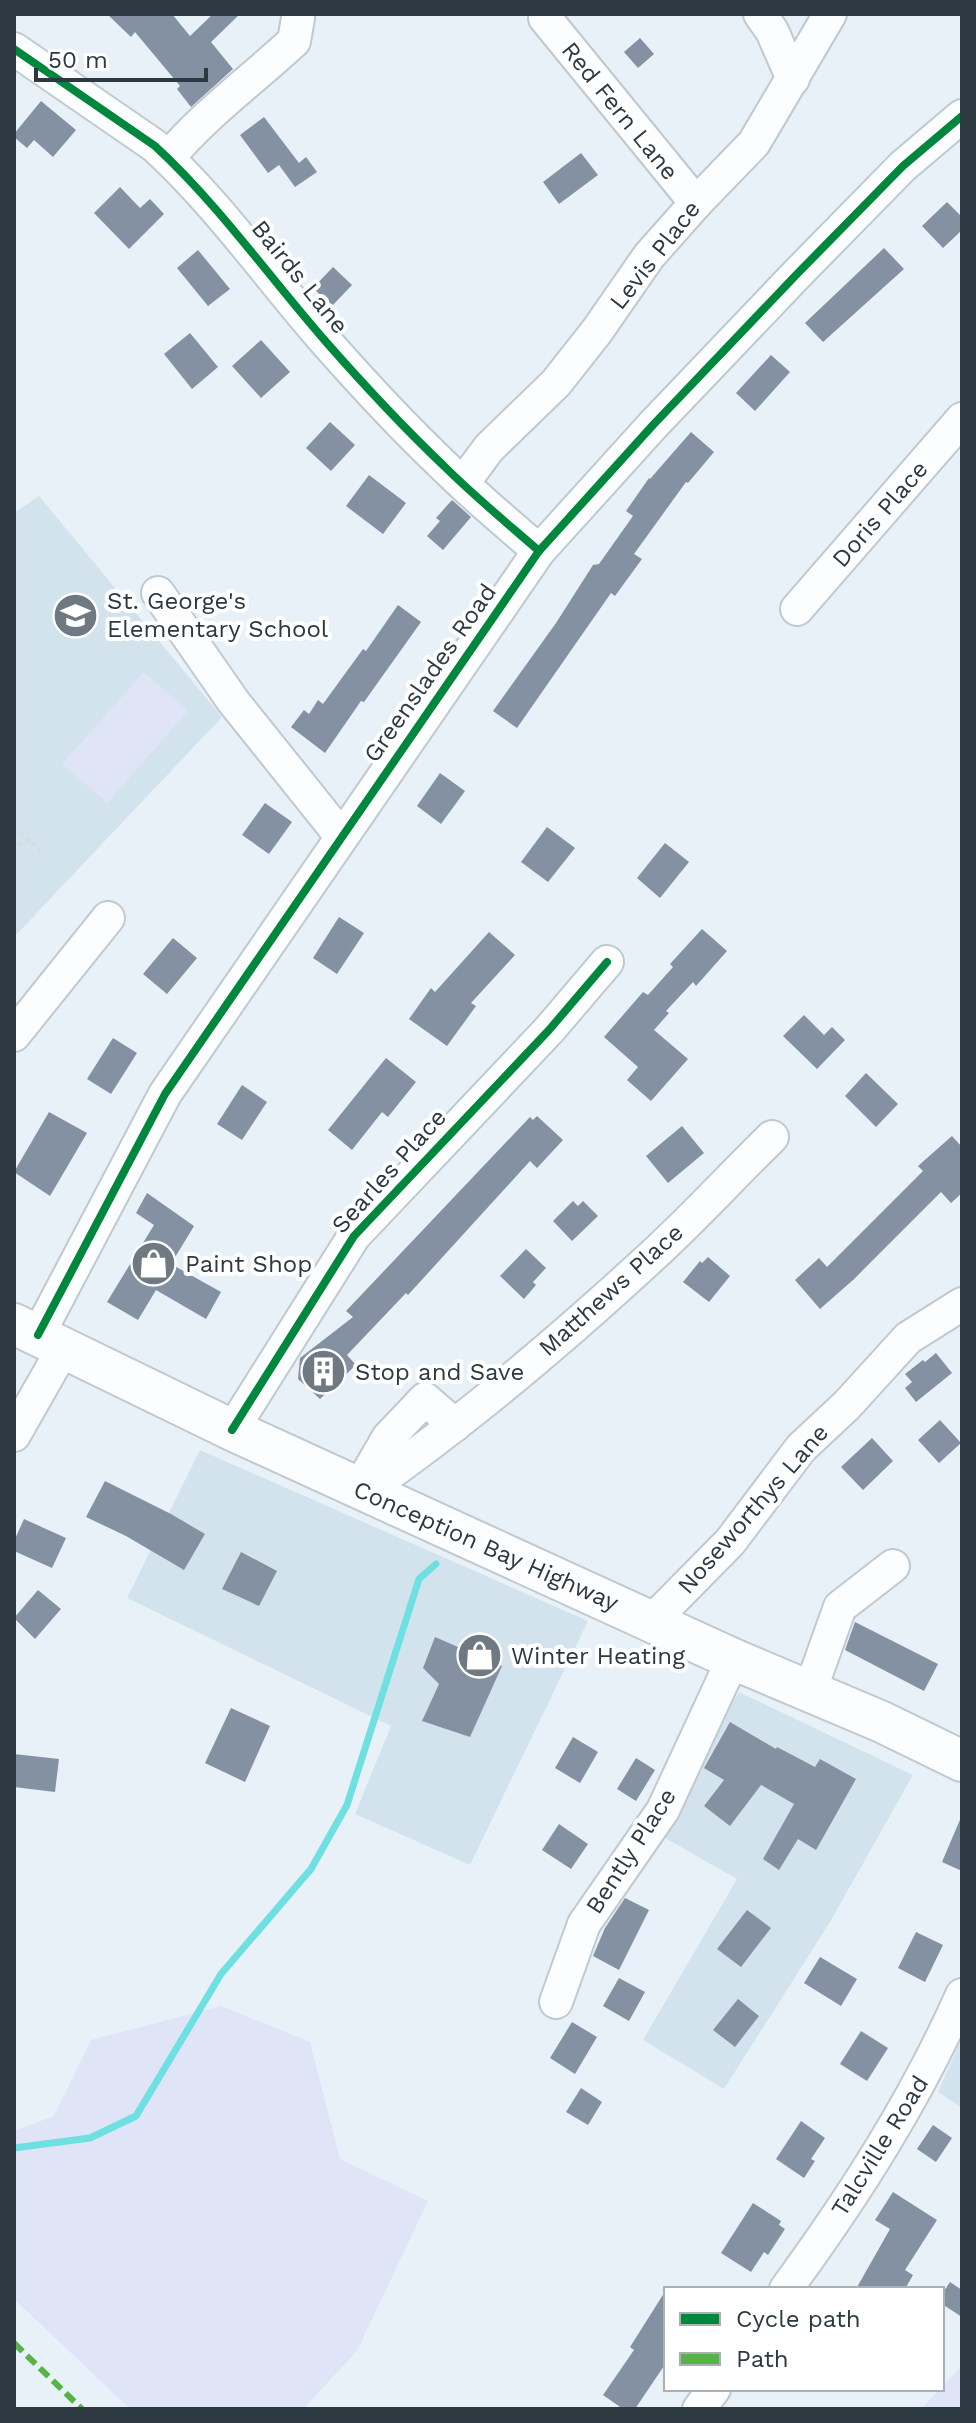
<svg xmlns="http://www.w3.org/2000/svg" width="976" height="2423" font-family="'Work Sans',sans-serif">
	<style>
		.built { fill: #d3e3ee }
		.green { fill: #dfe5f6 }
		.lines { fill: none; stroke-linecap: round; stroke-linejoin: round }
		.stream { stroke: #6ee0e2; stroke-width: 7 }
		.building { fill: #8491a2 }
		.minor-casing { stroke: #c0c9d0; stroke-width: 36 }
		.major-casing { stroke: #c0c9d0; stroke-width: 44 }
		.path { stroke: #d8dbde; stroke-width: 4; stroke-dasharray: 4 4; stroke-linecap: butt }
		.minor { stroke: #fcfdfe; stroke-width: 32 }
		.major { stroke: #fcfdfe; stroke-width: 40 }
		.quiet { stroke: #56b347; stroke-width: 6; stroke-dasharray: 12 6; stroke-linecap: butt }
		.cycleway-casing { stroke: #fff; stroke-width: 13 }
		.cycleway { stroke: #00873e; stroke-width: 8 }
		.labels { text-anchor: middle; stroke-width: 8; stroke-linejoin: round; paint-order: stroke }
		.street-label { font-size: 24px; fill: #2d3941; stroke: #fff }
		.poi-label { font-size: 24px; fill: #2d3941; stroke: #fff; text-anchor: start }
	</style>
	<rect width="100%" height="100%" fill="#e8f1f8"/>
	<g class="built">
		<polygon points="39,496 222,717 14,937 14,513"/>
		<polygon points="200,1450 588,1621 470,1865 355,1814 391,1726 127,1598"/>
		<polygon points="739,1692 913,1775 830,1922 724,2089 643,2040 737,1879 658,1834"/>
		<polygon points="962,2038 962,2108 938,2092"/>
	</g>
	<g class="green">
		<polygon points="144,672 188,711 107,803 62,764"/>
		<polygon points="221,2006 310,2042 340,2159 428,2201 357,2351 303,2409 130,2409 14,2299 14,2131 54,2116 91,2040"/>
		<polygon points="962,2366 962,2409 921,2409"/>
	</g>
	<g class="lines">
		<polyline class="stream" points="14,2148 90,2138 136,2116 221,1974 311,1869 347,1805 419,1579 436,1564"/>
	</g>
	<g class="building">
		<polygon points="107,14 172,14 190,36 213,14 240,14 211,42 233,69 191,107 177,89 180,86 135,32 131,37"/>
		<polygon points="640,38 654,54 638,68 624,52"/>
		<polygon points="41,101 76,130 53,157 34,140 27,148 14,137 14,134"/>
		<polygon points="264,117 299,163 306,157 317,172 295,187 279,165 268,173 240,135"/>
		<polygon points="581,153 598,175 559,204 543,182"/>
		<polygon points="120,187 140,208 150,199 164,214 129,249 94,213"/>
		<polygon points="947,202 962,217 962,230 943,248 922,226"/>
		<polygon points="884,248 904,269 823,342 805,323"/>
		<polygon points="198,250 230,289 208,306 177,268"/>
		<polygon points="333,267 352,285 332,306 313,288"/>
		<polygon points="190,333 218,367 192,389 164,354"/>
		<polygon points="261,340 290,372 261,398 232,366"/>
		<polygon points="771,355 790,372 755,411 736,393"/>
		<polygon points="330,422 355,445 331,471 306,448"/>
		<polygon points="691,432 714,452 688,483 686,482 634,554 642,559 615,596 611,593 517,728 493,711 556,623 593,565 599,564 633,516 626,511 649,478 650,479"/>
		<polygon points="369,475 406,503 383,534 346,506"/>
		<polygon points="452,500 471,517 443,550 427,536 440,521 436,518"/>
		<polygon points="398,605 421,622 364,702 361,701 325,753 291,727 304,710 309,714 318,700 323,704 363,649 366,651"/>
		<polygon points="440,773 465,791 441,824 417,806"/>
		<polygon points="265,803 292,822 269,854 242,835"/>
		<polygon points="547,827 575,848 548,882 521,862"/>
		<polygon points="665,843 689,862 660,898 637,878"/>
		<polygon points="339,917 364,933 337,974 313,958"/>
		<polygon points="702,929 727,951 696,986 693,982 666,1011 669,1013 654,1030 688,1059 651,1101 627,1080 638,1067 604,1037 643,992 648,995 673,967 670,964"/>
		<polygon points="489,932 515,955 471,1003 476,1006 447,1046 409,1019 431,988 435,992"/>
		<polygon points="173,938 197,958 167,994 143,974"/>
		<polygon points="804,1015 824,1035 832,1027 845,1040 817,1069 783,1036"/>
		<polygon points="113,1038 137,1053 111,1094 87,1079"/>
		<polygon points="386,1058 416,1082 388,1117 382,1112 352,1150 328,1130"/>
		<polygon points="866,1073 898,1104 876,1127 845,1096"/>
		<polygon points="242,1085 267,1102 242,1140 217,1124"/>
		<polygon points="49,1112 87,1133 50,1196 14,1172"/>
		<polygon points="537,1116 563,1140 537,1168 530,1161 408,1295 406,1293 347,1355 356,1365 320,1399 298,1379 300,1358 353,1317 346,1311 530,1117 533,1120"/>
		<polygon points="682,1126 704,1153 668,1183 646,1156"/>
		<polygon points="952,1136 962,1147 962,1193 951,1203 941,1192 853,1280 820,1309 795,1280 819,1258 827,1267 923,1171 918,1166"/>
		<polygon points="147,1193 194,1226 171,1264 221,1292 206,1319 156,1290 138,1320 107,1302 154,1225 136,1213"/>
		<polygon points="573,1201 578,1206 583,1201 598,1216 572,1241 553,1221"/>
		<polygon points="526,1249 546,1268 533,1282 536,1285 524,1299 500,1276"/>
		<polygon points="708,1257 730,1276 709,1302 683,1282 700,1261 702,1263"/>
		<polygon points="936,1353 952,1373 916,1402 905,1388 912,1382 905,1374 923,1360 925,1362"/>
		<polygon points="940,1420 961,1443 939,1463 918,1440"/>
		<polygon points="872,1438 893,1461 863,1490 841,1467"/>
		<polygon points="105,1481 171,1514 205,1534 184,1570 126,1536 86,1517"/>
		<polygon points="24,1519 66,1538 52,1568 14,1551 14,1541"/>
		<polygon points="241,1552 277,1571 259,1606 222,1589"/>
		<polygon points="38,1590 61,1609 35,1639 14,1618"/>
		<polygon points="855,1622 938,1664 924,1691 845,1650"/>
		<polygon points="435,1637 502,1666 470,1737 422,1721 439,1684 423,1668"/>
		<polygon points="231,1708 270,1726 245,1782 205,1763"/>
		<polygon points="730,1722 776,1749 777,1747 815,1767 820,1759 856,1779 816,1850 798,1839 779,1870 763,1859 794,1804 761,1785 730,1826 704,1806 724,1780 704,1768"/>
		<polygon points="573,1737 598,1752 580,1783 555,1768"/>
		<polygon points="14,1754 59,1759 55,1792 14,1787"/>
		<polygon points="636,1758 655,1770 636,1801 617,1789"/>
		<polygon points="962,1815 962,1871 942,1862"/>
		<polygon points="559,1824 588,1844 571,1869 542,1850"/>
		<polygon points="625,1898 649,1910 619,1970 593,1956 605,1928"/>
		<polygon points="747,1910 771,1928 741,1967 717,1949"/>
		<polygon points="916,1932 943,1945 925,1982 898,1968"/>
		<polygon points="820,1957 857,1979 841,2006 804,1983"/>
		<polygon points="619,1978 645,1992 629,2021 603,2006"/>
		<polygon points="738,1999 759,2016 735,2047 713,2030"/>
		<polygon points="572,2022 597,2037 575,2074 550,2058"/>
		<polygon points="861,2031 888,2048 867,2081 840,2064"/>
		<polygon points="581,2088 602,2102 588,2125 566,2112"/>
		<polygon points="801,2121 825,2138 811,2159 815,2161 804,2178 776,2159"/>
		<polygon points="933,2125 952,2138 936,2162 917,2149"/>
		<polygon points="893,2192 937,2220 905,2270 913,2275 905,2289 856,2289 890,2229 875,2220"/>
		<polygon points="753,2203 781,2221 779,2225 785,2229 768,2255 764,2252 751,2272 721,2253"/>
		<polygon points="950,2282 962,2290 962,2317 942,2304 942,2294"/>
		<polygon points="666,2290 666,2363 635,2409 623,2409 603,2395 634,2350 630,2347"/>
	</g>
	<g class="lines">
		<defs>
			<g id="minor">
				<polyline points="760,14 772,31 793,79"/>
				<polyline points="545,18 696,203"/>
				<path d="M14,49L155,146C220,206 269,277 327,343C364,385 403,427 444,466C474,496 507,523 539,551"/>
				<path d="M168,158C205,114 252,80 294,41L298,18"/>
				<polyline points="463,483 489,448 556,383 597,331 649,256 696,203 754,143 830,14"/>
				<polyline points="158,593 233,701 341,836"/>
				<polyline points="797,609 962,419"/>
				<polyline points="14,1035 108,918"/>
				<polyline points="38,1335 165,1094 539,551 653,425 797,274 903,166 962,116"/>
				<polyline points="232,1430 354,1236 549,1030 607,962"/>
				<polyline points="14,1435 63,1349"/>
				<polyline points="359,1488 388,1438 425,1399 455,1425"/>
				<path d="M365,1491C466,1421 560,1341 650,1258C692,1220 731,1177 772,1137"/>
				<polyline points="652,1621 730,1542 801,1448 847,1405 908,1338 962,1304"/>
				<polyline points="810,1691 840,1607 893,1566"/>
				<polyline points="556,2002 584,1924 663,1810 733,1659"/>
				<path d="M786,2289C854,2196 915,2101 962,1995"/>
				<polyline points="699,2409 714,2389"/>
			</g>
			<polyline id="major" points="14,1324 232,1430 733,1659 882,1722 962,1761"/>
		</defs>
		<use href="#minor" class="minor-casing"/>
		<use href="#major" class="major-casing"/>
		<g class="path">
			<polyline points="14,828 43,853"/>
			<polyline points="14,851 25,838"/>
		</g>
		<use href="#minor" class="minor"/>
		<use href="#major" class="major"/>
		<polyline class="quiet" points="14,2343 82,2409"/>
		<defs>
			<g id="cycleway">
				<path d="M14,49L155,146C220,206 269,277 327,343C364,385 403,427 444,466C474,496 507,523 539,551"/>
				<polyline points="38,1335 165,1094 539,551 653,425 797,274 903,166 962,116"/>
				<polyline points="232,1430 354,1236 549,1030 607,962"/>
			</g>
		</defs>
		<use href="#cycleway" class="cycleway-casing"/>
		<use href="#cycleway" class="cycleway"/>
	</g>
	<defs>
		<symbol id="school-disc" viewBox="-11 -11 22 22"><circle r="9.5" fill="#6e7981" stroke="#fff"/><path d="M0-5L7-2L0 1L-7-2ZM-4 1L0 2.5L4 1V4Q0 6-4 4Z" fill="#fff"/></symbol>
		<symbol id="shop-disc" viewBox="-11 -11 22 22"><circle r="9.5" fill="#6e7981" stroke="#fff"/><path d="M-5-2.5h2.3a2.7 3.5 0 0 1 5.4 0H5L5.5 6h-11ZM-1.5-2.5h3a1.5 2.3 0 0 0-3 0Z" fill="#fff"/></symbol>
		<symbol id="building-disc" viewBox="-11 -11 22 22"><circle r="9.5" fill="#6e7981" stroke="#fff"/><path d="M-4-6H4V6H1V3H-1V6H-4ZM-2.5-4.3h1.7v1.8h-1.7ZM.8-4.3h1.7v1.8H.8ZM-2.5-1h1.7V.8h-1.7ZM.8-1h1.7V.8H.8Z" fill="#fff"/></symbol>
	</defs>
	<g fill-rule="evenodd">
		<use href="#school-disc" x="50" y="590" width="51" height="51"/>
		<use href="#shop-disc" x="128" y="1238" width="51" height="51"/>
		<use href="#building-disc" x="298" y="1346" width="51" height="51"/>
		<use href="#shop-disc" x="454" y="1630" width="51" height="51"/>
	</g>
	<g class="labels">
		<g class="street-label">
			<text transform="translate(620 111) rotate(51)" y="8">Red Fern Lane</text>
			<text transform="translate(655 255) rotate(-52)" y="8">Levis Place</text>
			<text transform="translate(300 277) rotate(51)" y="8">Bairds Lane</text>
			<text transform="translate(880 514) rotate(-49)" y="8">Doris Place</text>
			<text transform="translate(430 673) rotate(-55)" y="8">Greenslades Road</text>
			<text transform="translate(389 1171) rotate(-48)" y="8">Searles Place</text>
			<text transform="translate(611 1290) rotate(-42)" y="8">Matthews Place</text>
			<text transform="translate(753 1509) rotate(-49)" y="8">Noseworthys Lane</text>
			<text transform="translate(486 1546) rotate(24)" y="8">Conception Bay Highway</text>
			<text transform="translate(631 1851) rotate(-57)" y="8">Bently Place</text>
			<text transform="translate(880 2146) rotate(-58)" y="8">Talcville Road</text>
		</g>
		<g class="poi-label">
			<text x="107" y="609">St. George's<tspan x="107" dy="28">Elementary School</tspan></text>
			<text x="185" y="1272">Paint Shop</text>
			<text x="355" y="1380">Stop and Save</text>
			<text x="511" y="1664">Winter Heating</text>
		</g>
	</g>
	<rect width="976" height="2423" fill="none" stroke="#2d3941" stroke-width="32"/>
	<rect x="664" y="2287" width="280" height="104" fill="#ffffff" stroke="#abb0b3" stroke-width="2"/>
	<rect x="680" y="2313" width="40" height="12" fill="#00873e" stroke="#abb0b3" stroke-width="2"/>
	<text x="736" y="2327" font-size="24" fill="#2d3941">Cycle path</text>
	<rect x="680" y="2353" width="40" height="12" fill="#56b347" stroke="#abb0b3" stroke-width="2"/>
	<text x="736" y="2367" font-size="24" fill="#2d3941">Path</text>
	<path d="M36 68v12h170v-12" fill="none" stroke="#2d3941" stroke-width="4"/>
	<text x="48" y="68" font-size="24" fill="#2d3941" stroke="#ffffff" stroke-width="6" paint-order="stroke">50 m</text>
</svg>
